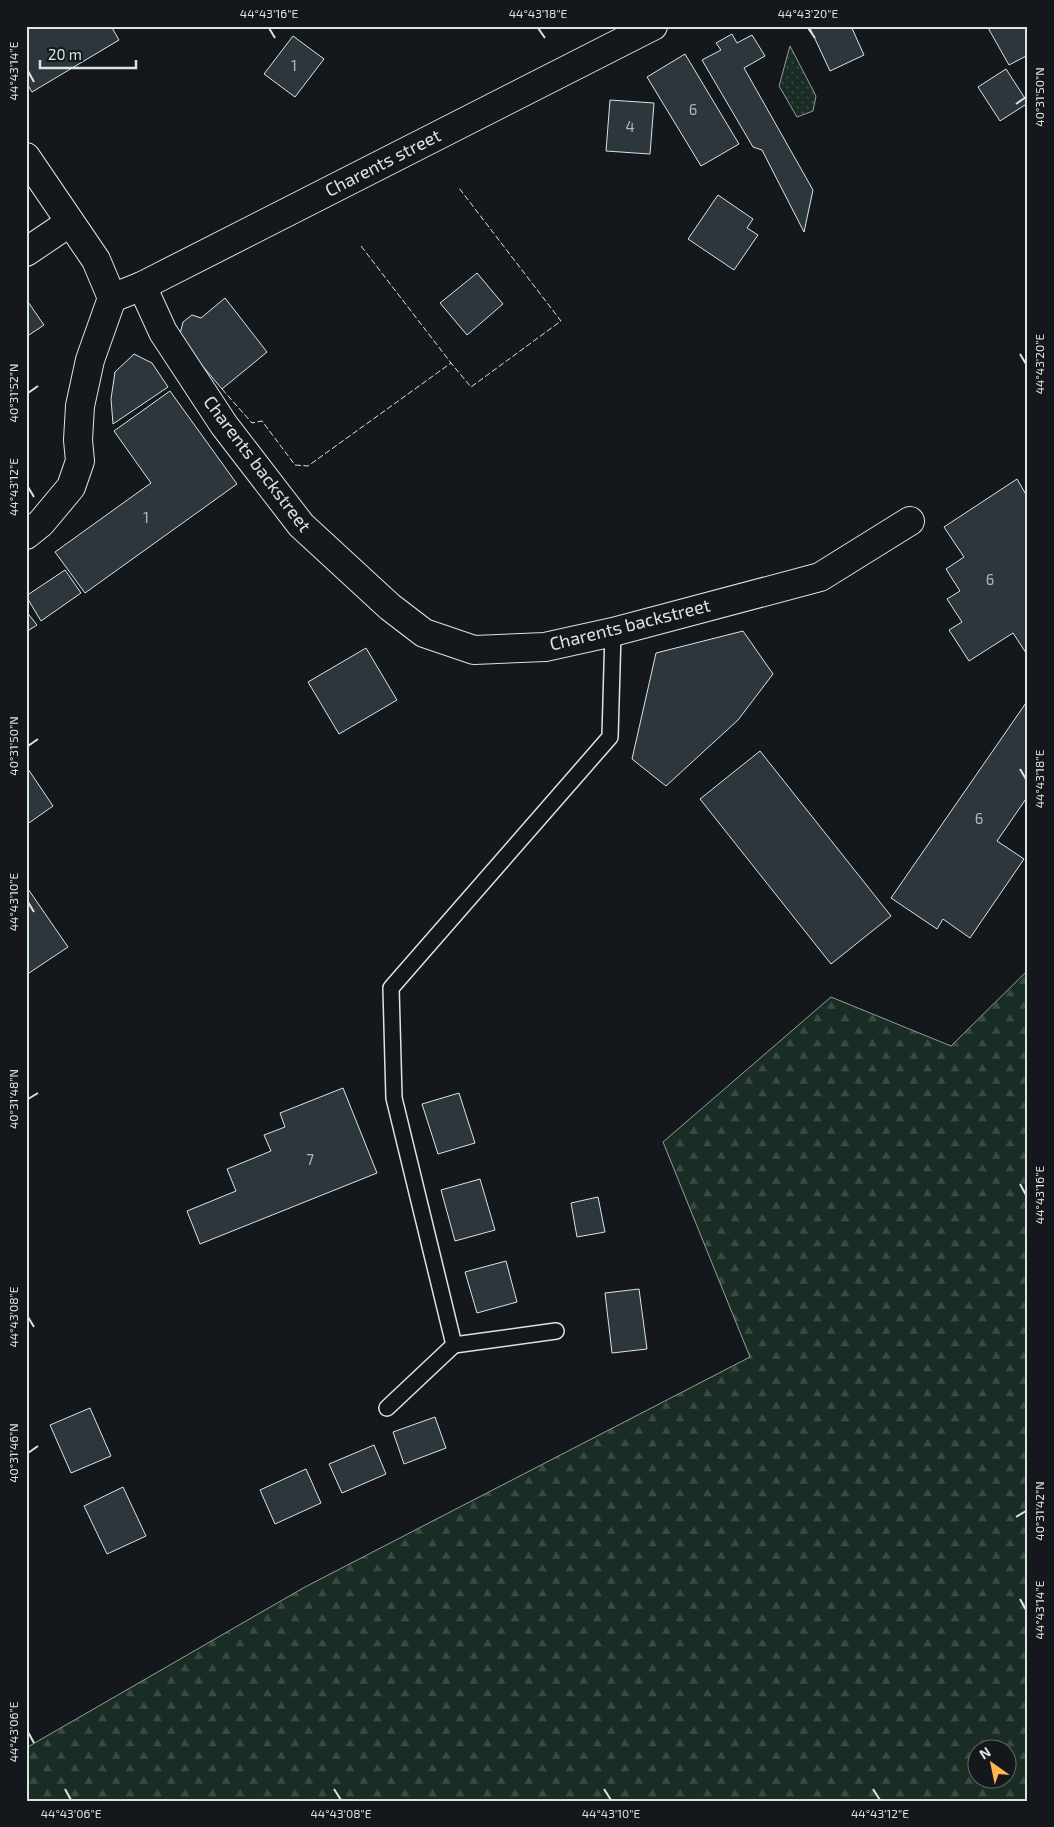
<svg xmlns="http://www.w3.org/2000/svg" width="1054" height="1827" font-family="'Exo 2',sans-serif">
	<style>
		.grass { fill: url(#grass-dots); stroke: #939e99 }
		.forest { fill: url(#forest-firs); stroke: #939e99; fill-rule: evenodd }
		.building { fill: #2c363c; stroke: #d8e6dc }
		.lines { fill: none; stroke-linecap: round; stroke-linejoin: round }
		.lane-casing { stroke: #d8e6dc; stroke-width: 18 }
		.street-casing { stroke: #d8e6dc; stroke-width: 30 }
		.secondary-casing { stroke: #d8e6dc; stroke-width: 30 }
		.lane { stroke: #14181c; stroke-width: 15 }
		.street { stroke: #14181c; stroke-width: 28 }
		.secondary { stroke: #14181c; stroke-width: 28 }
		.fence { stroke: #d8e6dc; stroke-width: 1; stroke-dasharray: 6 2.5; stroke-linecap: butt }
		.ticks { fill: none; stroke: #d8e6dc; stroke-width: 2 }
		.labels { text-anchor: middle; stroke-width: 4; stroke-linejoin: round; paint-order: stroke }
		.number-label { font-size: 15px; fill: #adbab4 }
		.street-label { font-size: 18px; fill: #d8e6dc; stroke: #14181c }
		.neatline { fill: none; stroke: #d8e6dc; stroke-width: 2 }
		.ticks-label { font-size: 12px; text-anchor: middle; fill: #d8e6dc }
	</style>
	<defs>
		<pattern id="grass-dots" width="8" height="8" patternUnits="userSpaceOnUse" patternTransform="scale(1.25)"><rect width="8" height="8" fill="#1a2d24"/><path d="M2 2h.1M6 6h.1" fill="none" stroke="#3b4b43" stroke-width="1.8" stroke-linecap="round"/></pattern>
		<pattern id="forest-firs" width="22" height="20" patternUnits="userSpaceOnUse" patternTransform="scale(1.25)"><rect width="22" height="20" fill="#1a2d24"/><path d="M5 1l3.5 6h-7zM16 11l3.5 6h-7z" fill="#3b4b43"/></pattern>
	</defs>
	<rect width="100%" height="100%" fill="#14181c"/>
	<polygon class="grass" points="790,46 816,96 813,111 797,117 779,86"/>
	<path class="forest" d="M1028,970V1801H26V1748L305,1587L750,1357L663,1142L831,997L951,1046ZM976,1750H1006V1780H976Z"/>
	<g class="building">
		<polygon points="31,26 111,26 119,40 32,92 26,82 26,29"/>
		<polygon points="809,26 851,26 864,55 830,71"/>
		<polygon points="987,26 1028,26 1028,55 1009,65"/>
		<polygon points="732,34 737,43 752,35 765,56 744,68 813,190 804,232 762,150 753,147 702,60 721,50 716,43"/>
		<polygon points="293,36 324,59 295,97 264,74"/>
		<polygon points="685,54 739,144 701,166 647,77"/>
		<polygon points="1006,69 1028,103 1000,121 978,87"/>
		<polygon points="610,100 654,103 650,154 606,151"/>
		<polygon points="718,195 753,219 747,228 758,235 734,270 688,239"/>
		<polygon points="477,273 503,304 467,335 440,303"/>
		<polygon points="225,298 267,352 222,389 179,338 183,322 192,315 201,318"/>
		<polygon points="26,299 44,325 26,337"/>
		<polygon points="134,354 152,363 168,387 113,424 111,399 115,372"/>
		<polygon points="170,391 237,484 85,593 55,552 151,483 114,431"/>
		<polygon points="1017,479 1028,498 1028,656 1013,633 969,661 949,630 962,622 947,599 960,591 946,569 964,557 944,527"/>
		<polygon points="65,570 81,593 41,621 26,596"/>
		<polygon points="26,611 37,625 26,632"/>
		<polygon points="743,631 773,674 738,720 666,786 632,759 656,653"/>
		<polygon points="366,648 397,700 339,734 308,682"/>
		<polygon points="1028,700 1028,796 997,841 1024,859 970,938 943,919 937,929 891,898"/>
		<polygon points="760,751 891,916 831,964 700,799"/>
		<polygon points="26,766 53,806 26,825"/>
		<polygon points="26,886 68,947 26,975"/>
		<polygon points="343,1088 377,1173 200,1244 187,1211 236,1191 227,1169 271,1151 264,1135 285,1127 280,1113"/>
		<polygon points="459,1093 475,1143 438,1154 422,1104"/>
		<polygon points="480,1179 495,1230 455,1241 441,1190"/>
		<polygon points="598,1197 605,1232 577,1237 571,1203"/>
		<polygon points="506,1261 517,1302 477,1313 465,1272"/>
		<polygon points="639,1289 647,1349 612,1353 605,1293"/>
		<polygon points="90,1408 111,1456 71,1473 50,1425"/>
		<polygon points="435,1417 446,1448 404,1464 393,1432"/>
		<polygon points="374,1445 386,1474 342,1493 329,1464"/>
		<polygon points="306,1469 321,1503 275,1524 260,1490"/>
		<polygon points="123,1487 146,1536 107,1554 84,1506"/>
	</g>
	<g class="lines">
		<defs>
			<g id="lane">
				<polyline points="454,1345 556,1331"/>
				<polyline points="387,1408 454,1345 394,1098 391,988 610,737 613,632"/>
			</g>
			<polyline id="street" points="142,286 163,332 224,425 301,525 390,607 424,633 474,650 545,647 613,632 820,577 910,521"/>
			<g id="secondary">
				<polyline points="26,157 96,260 112,298"/>
				<polyline points="26,252 69,223"/>
				<polyline points="112,298 142,286 653,26"/>
				<polyline points="26,535 41,523 71,487 80,461 78,440 80,406 90,360 112,298"/>
			</g>
		</defs>
		<use href="#lane" class="lane-casing"/>
		<use href="#street" class="street-casing"/>
		<use href="#secondary" class="secondary-casing"/>
		<use href="#lane" class="lane"/>
		<use href="#street" class="street"/>
		<use href="#secondary" class="secondary"/>
		<g class="fence">
			<polyline points="361,246 451,363"/>
			<polyline points="222,389 252,423 262,421 295,465 308,466 451,363 471,387 561,321 459,188"/>
		</g>
	</g>
	<path class="ticks" d="M269,28L275,38M538,28L545,38M808,28L815,38M28,71L34,82M1016,104L1026,97M1020,354L1026,364M28,393L38,386M28,487L34,497M28,746L38,739M1020,769L1026,779M28,902L34,912M28,1099L38,1093M1020,1184L1026,1195M28,1317L34,1327M28,1453L38,1446M1016,1517L1026,1511M1020,1599L1026,1610M28,1732L34,1743M65,1789L71,1800M334,1789L341,1800M604,1789L611,1800M873,1789L880,1800"/>
	<g class="labels">
		<g class="number-label">
			<text x="294" y="71">1</text>
			<text x="693" y="115">6</text>
			<text x="630" y="132">4</text>
			<text x="146" y="523">1</text>
			<text x="990" y="585">6</text>
			<text x="979" y="824">6</text>
			<text x="310" y="1165">7</text>
		</g>
		<g class="street-label">
			<text transform="translate(383 163) rotate(-27)" y="6">Charents street</text>
			<text transform="translate(257 464) rotate(53)" y="6">Charents backstreet</text>
			<text transform="translate(630 625) rotate(-14)" y="6">Charents backstreet</text>
		</g>
	</g>
	<rect width="1054" height="1827" fill="none" stroke="#14181c" stroke-width="55"/>
	<g transform="translate(992 1764) rotate(327)"><circle r="24" fill="#14181c" stroke="#626a69"/>
	<path d="M0-4L9 19L0 12L-9 19Z" fill="#ffb74d"/>
	<text y="-8" font-size="14" font-weight="bold" text-anchor="middle" fill="#d8e6dc">N</text>
	</g>
	<path d="M40 60v8h96v-8" fill="none" stroke="#d8e6dc" stroke-width="2.5"/>
	<text x="48" y="60" font-size="15" fill="#d8e6dc" stroke="#14181c" stroke-width="4" paint-order="stroke">20 m</text>
	<rect x="28" y="28" width="998" height="1772" class="neatline"/>
	<g class="ticks-label">
		<text x="269" y="18">44°43'16"E</text>
		<text x="538" y="18">44°43'18"E</text>
		<text x="808" y="18">44°43'20"E</text>
		<text transform="translate(14 71) rotate(-90)" y="4">44°43'14"E</text>
		<text transform="translate(1040 97) rotate(-90)" y="4">40°31'50"N</text>
		<text transform="translate(1040 364) rotate(-90)" y="4">44°43'20"E</text>
		<text transform="translate(14 393) rotate(-90)" y="4">40°31'52"N</text>
		<text transform="translate(14 487) rotate(-90)" y="4">44°43'12"E</text>
		<text transform="translate(14 746) rotate(-90)" y="4">40°31'50"N</text>
		<text transform="translate(1040 779) rotate(-90)" y="4">44°43'18"E</text>
		<text transform="translate(14 902) rotate(-90)" y="4">44°43'10"E</text>
		<text transform="translate(14 1099) rotate(-90)" y="4">40°31'48"N</text>
		<text transform="translate(1040 1195) rotate(-90)" y="4">44°43'16"E</text>
		<text transform="translate(14 1317) rotate(-90)" y="4">44°43'08"E</text>
		<text transform="translate(14 1453) rotate(-90)" y="4">40°31'46"N</text>
		<text transform="translate(1040 1511) rotate(-90)" y="4">40°31'42"N</text>
		<text transform="translate(1040 1610) rotate(-90)" y="4">44°43'14"E</text>
		<text transform="translate(14 1732) rotate(-90)" y="4">44°43'06"E</text>
		<text x="71" y="1818">44°43'06"E</text>
		<text x="341" y="1818">44°43'08"E</text>
		<text x="611" y="1818">44°43'10"E</text>
		<text x="880" y="1818">44°43'12"E</text>
	</g>
</svg>
